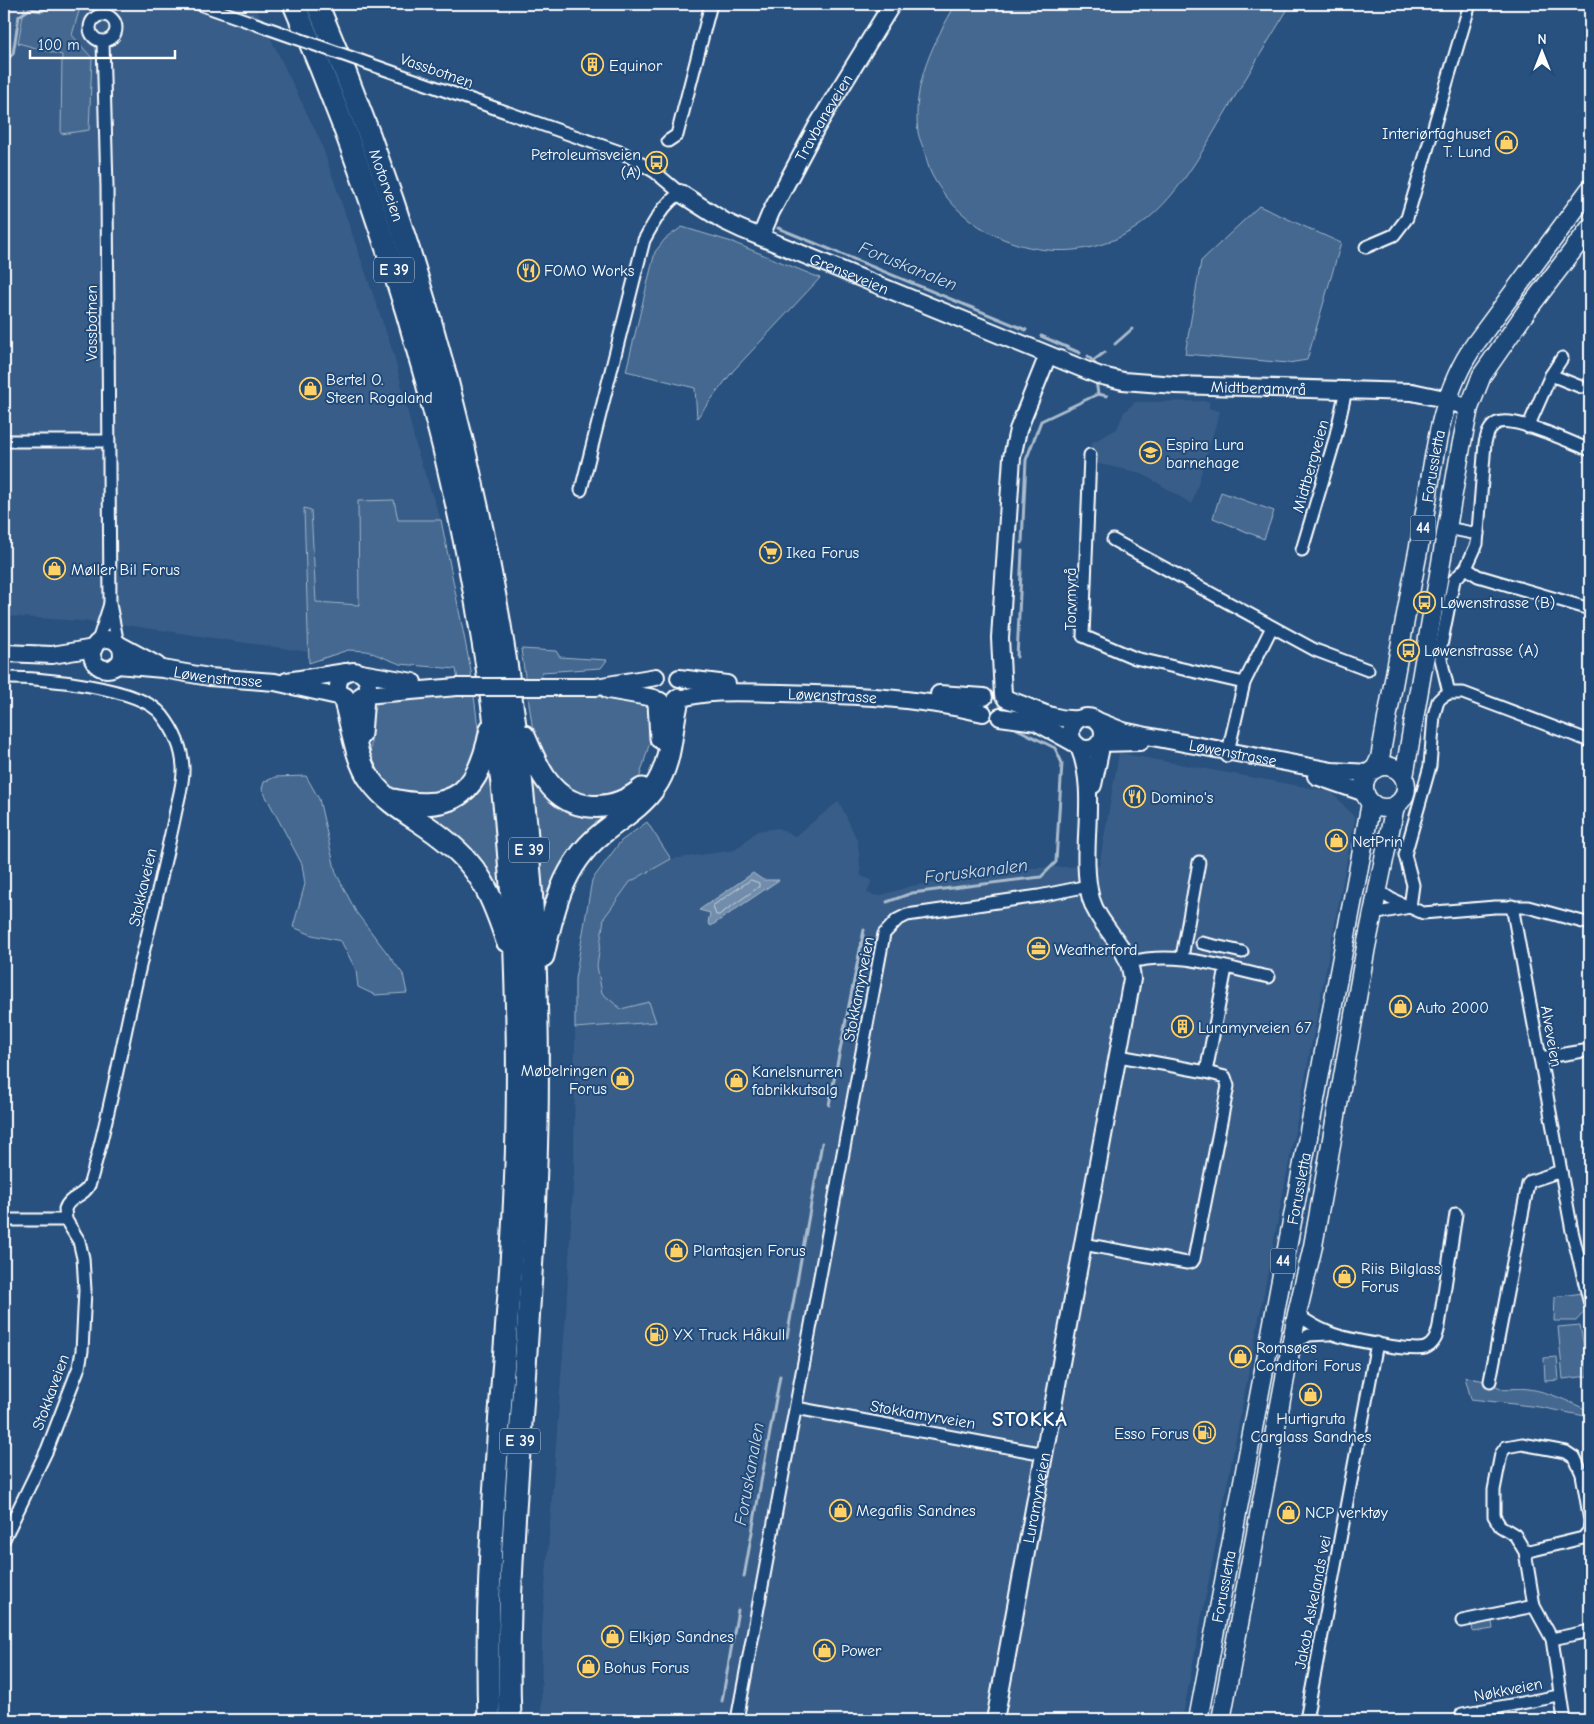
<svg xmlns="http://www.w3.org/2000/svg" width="1594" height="1724" font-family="'Comic Neue',sans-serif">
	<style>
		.built { fill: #375d88 }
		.green { fill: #446890; stroke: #a2b4c8 }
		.water { fill: #718dab; stroke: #aabbcd }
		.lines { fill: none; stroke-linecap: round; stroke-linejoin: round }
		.shore { stroke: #c6d1dd; stroke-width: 1 }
		.stream { stroke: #aabbcd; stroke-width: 3 }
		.street-casing { stroke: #fff; stroke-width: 15 }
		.secondary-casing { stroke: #fff; stroke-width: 20 }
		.primary-casing { stroke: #fff; stroke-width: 21 }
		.highway-casing { stroke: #fff; stroke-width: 25 }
		.street { stroke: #1f4a7a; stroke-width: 11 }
		.secondary { stroke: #1f4a7a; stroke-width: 16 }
		.primary { stroke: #1f4a7a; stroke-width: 18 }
		.highway { stroke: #1f4a7a; stroke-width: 21 }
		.street-bridge-casing { stroke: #fff; stroke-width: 15; stroke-linecap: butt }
		.secondary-bridge-casing { stroke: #fff; stroke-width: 20; stroke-linecap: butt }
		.street-bridge { stroke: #1f4a7a; stroke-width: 11 }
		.secondary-bridge { stroke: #1f4a7a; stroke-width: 16 }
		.labels { text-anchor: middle; stroke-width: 4; stroke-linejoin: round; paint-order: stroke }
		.shield { fill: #1f4a7a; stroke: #bcc9d7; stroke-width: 1 }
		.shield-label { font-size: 15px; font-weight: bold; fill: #fff }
		.poi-label { font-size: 16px; fill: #fff; stroke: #1f4a7a; text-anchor: start }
		.street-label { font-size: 16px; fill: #fff; stroke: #1f4a7a }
		.water-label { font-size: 18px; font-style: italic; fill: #d4dde6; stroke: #1f4a7a }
		.district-label { font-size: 21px; font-weight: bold; letter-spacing: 1px; fill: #fff; stroke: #1f4a7a }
	</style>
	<rect width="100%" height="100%" fill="#28517f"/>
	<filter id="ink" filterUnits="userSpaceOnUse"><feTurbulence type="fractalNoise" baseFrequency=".02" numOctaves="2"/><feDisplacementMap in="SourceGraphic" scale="10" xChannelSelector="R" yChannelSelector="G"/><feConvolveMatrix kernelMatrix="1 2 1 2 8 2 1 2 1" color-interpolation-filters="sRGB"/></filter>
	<g filter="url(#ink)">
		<g class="built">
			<polygon points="4,4 254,4 320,140 394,355 417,450 441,520 398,520 359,605 316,602 311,510 304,508 308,652 112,623 4,616"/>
			<polygon points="1209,401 1209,408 1220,411 1192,504 1141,473 1095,463 1091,443 1117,429 1124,412 1135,402"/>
			<polygon points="1119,753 1332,792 1355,818 1182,1720 541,1720 542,1628 566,1312 574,1168 575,1028 655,1022 621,1009 602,993 597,966 604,918 630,882 671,859 735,850 757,831 778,828 795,836 839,801 858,842 861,876 872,880 867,893 878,896 911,886 1032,868 1099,866"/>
		</g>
		<g class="green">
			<polygon points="25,4 81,4 72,35 92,58 89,130 61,134 62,55 18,43"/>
			<path d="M956,4H1291C1270,38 1249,73 1228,108C1201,153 1173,209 1124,235C1057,271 967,242 932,175C928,168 927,160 925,153C923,146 919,139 918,132C912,84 933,43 956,4Z"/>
			<polygon points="1259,206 1341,243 1307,360 1288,363 1185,354 1201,261"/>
			<polygon points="682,227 732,242 820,278 733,371 697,418 695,388 626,371 655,252 665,239"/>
			<polygon points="1221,492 1274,511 1264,539 1213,518"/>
			<polygon points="394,500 398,520 441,520 471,671 478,728 475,757 465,776 454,788 429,799 385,788 370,768 372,710 381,700 461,695 456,669 400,664 367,651 348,650 309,663 304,508 311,510 316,602 359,605 358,501"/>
			<path d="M521,649L556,651L560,657L607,660L601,668L542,672L545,696C578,697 619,693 650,708L652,735L639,779L624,793L589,801L559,785L534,738Z"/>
			<polygon points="528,762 549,794 619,808 541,921"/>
			<polygon points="491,764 504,900 414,809"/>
			<polygon points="306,776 319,799 336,873 356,912 403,974 407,993 375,995 358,987 356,970 341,941 312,935 293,927 305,884 302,864 262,789 264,782 275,777"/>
			<polygon points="647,822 671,859 630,882 604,918 597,966 602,993 621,1009 649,1002 656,1022 575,1028 575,979 592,880 621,841"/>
			<polygon points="1582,1293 1585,1311 1576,1321 1554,1321 1555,1297"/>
			<polygon points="1580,1325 1589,1376 1563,1379 1558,1327"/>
			<polygon points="1557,1357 1559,1380 1545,1381 1544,1358"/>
			<path d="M1465,1377L1485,1381L1505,1390C1534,1383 1564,1400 1590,1411V1417L1539,1407L1471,1399Z"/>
			<polygon points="1488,1619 1492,1622 1493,1629 1473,1632 1472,1625 1476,1622"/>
		</g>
		<polygon class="water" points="753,873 763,880 779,880 711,926 708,923 710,913 699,910"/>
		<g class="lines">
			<polygon class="shore" points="751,880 759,883 759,887 719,915 716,915 713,906"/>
			<g class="stream">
				<polyline points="4,62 13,54 19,16 30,9 42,11 51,4"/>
				<polyline points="778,228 1026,330"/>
				<polyline points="1041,336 1080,353"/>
				<polyline points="1115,344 1132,329"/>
				<polyline points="1088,356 1096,365"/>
				<polyline points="1093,361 1105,352"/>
				<polyline points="1096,381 1098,394 1107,396"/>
				<polyline points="1022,543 1026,460 1041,421 1098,394"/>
				<polyline points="1017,657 1022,551"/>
				<polyline points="887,902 912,893 1041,877 1056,862 1062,763 1055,748 1017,729"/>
				<polyline points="829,1105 864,930"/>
				<polyline points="787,1337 822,1143"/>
				<polyline points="744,1577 780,1376"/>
				<polyline points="722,1701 738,1610"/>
			</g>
			<defs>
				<g id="street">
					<circle cx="103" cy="28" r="13"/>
					<polyline points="103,42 107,187 110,604"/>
					<path d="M523,118L623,153L655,172L680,193C663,205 654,222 644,240L581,490"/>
					<polyline points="668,141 677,135 711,4"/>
					<polyline points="1366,247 1394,235 1407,218 1470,4"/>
					<polyline points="1551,375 1581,387"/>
					<polyline points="1528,427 1551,375 1562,358"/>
					<polyline points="4,441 108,441"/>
					<path d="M1590,450C1572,443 1514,415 1497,423C1489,427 1487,435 1485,443L1477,544L1466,568L1478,576L1590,609"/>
					<polyline points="1090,455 1083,636 1135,658 1244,683"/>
					<polyline points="1447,528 1478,534"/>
					<polyline points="1113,540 1315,650 1368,670"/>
					<polyline points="1302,550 1335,439 1346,390"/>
					<polyline points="97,644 110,604 118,644"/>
					<path d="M4,678C38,677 141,687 162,715C173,729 182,748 183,767C184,783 178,799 175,815C167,853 158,891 149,929C127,1013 114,1100 90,1183C85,1197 69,1196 65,1209L66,1220L79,1241L83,1258L85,1290L82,1351L79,1367L47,1450L4,1539"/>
					<polyline points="1449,693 1441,659 1441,646 1454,580 1466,568"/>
					<polyline points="1227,756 1244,683 1272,627"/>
					<polyline points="1377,890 1391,899 1423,913 1495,907 1528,907 1590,924"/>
					<polyline points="1512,906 1572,1231 1590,1304"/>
					<polyline points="1410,907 1413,885 1405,855 1430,766 1434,715 1438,701 1442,697 1449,693 1463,693 1590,741"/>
					<polyline points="1373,914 1410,907"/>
					<polyline points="1202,943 1242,952"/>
					<polyline points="1182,957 1199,862"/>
					<path d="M1130,962C1178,950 1221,967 1269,977"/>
					<polyline points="1119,1056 1206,1072 1226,968"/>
					<polyline points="1540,1058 1590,1050"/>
					<polyline points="4,1220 66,1220"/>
					<polyline points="1083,1244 1187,1263 1192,1262 1194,1259 1228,1086 1225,1077 1206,1072"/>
					<path d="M1297,1314C1307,1322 1318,1328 1330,1333C1345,1339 1411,1352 1425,1348C1435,1344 1437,1335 1439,1326L1456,1214"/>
					<polyline points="1291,1345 1309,1335 1329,1334"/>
					<polyline points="1490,1381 1528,1184 1531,1181 1561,1171"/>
					<polyline points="796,1408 1045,1454"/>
					<polyline points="1525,1552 1583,1538 1589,1531 1590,1521 1582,1474 1575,1458 1566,1452 1522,1444 1506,1447 1501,1454 1494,1490 1494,1516 1500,1526 1515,1535 1525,1552 1534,1606 1552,1639 1564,1720"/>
					<polyline points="1462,1621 1534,1606"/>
					<polyline points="1552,1639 1590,1631"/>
					<polyline points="1462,1714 1559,1696"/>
					<polyline points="737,1720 884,934 897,920 907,915 1039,896 1088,886"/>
					<polyline points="1306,1720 1377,1343"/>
				</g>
				<g id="secondary">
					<path id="s1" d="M680,193L724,221L741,229L1098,375L1123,381L1175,385L1412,392L1440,398L1469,408"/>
					<path id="s2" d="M761,236L771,212L817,126L892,4"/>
					<circle cx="107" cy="654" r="15"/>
					<polyline points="118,644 157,665"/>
					<polyline points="4,653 52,655 94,648"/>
					<path id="s3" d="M117,665L163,669L209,677L275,682L342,697"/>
					<circle cx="353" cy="686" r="15"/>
					<polyline points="361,673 413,682"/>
					<polyline points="679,678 727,684"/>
					<polyline points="287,681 346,672"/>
					<polyline points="547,687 596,687 656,677"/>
					<polyline points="608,690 654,698"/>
					<polyline points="939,694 984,697"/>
					<polyline points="365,695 457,687"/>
					<polyline points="1003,695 1000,638 1012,457 1018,430 1048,355"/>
					<path id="s4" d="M679,699C713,689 747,693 782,693C851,695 916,697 983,713"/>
					<path d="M1006,699C1031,706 1051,721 1078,719"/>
					<polyline points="1000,717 1036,722 1076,744"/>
					<circle cx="1087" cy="733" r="16"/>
					<path id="s5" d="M1098,721L1123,731L1147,736L1332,771L1370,773"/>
					<polyline points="1100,743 1140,742"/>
					<polyline points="1316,776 1365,793"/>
					<polyline points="1093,785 1100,752 1099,743"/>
					<path id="s6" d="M995,1720L1132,979C1130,946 1100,929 1091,899C1078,849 1099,795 1079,747"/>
				</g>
				<g id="primary">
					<circle cx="1385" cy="787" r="21"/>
					<path id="s7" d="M1375,769L1380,758C1393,685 1406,613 1420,541C1433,475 1435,400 1475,344L1590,189"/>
					<polyline points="1404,777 1461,447 1469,408 1482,375 1528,309 1590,228"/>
					<path id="s8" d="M1198,1720L1371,803"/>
					<polyline points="1221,1720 1297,1314 1313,1246 1366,947 1395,806"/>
				</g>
				<g id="highway">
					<path d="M294,4C450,365 524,730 517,1124C514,1323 482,1521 489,1720"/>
					<path id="s9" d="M317,4C469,359 544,737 537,1124C535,1238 526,1352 518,1466C512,1551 507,1635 510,1720"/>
					<path d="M344,698C352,724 355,759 371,781C385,801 407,813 426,826C476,860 489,886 507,941"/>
					<polyline points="659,703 661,738"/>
					<polyline points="360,734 363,697"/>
					<path d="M524,736C531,751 537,768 547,781C571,814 613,813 642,789"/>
					<path d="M393,800C457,814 479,790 491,729"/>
					<path d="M543,956C553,911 562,866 600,835C619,819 640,808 654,788C673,762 670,730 678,700"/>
				</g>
			</defs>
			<use href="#street" class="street-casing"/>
			<use href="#secondary" class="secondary-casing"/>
			<use href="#primary" class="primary-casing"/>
			<use href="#highway" class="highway-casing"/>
			<use href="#street" class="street"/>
			<use href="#secondary" class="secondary"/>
			<use href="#primary" class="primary"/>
			<use href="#highway" class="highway"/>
			<defs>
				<polyline id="street-bridge" points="199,4 523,118"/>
				<polyline id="secondary-bridge" points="457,687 547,687"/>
			</defs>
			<use href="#street-bridge" class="street-bridge-casing"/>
			<use href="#secondary-bridge" class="secondary-bridge-casing"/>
			<use href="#street-bridge" class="street-bridge"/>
			<use href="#secondary-bridge" class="secondary-bridge"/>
		</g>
	</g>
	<defs>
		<symbol id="building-ring" viewBox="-11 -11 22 22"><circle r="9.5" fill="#1f4a7a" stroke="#ffd166" stroke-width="1.5"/><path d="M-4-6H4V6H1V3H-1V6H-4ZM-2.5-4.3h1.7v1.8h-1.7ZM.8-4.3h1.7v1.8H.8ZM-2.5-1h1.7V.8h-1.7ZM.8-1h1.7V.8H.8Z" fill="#ffd166"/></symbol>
		<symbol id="shop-ring" viewBox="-11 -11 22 22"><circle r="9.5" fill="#1f4a7a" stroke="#ffd166" stroke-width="1.5"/><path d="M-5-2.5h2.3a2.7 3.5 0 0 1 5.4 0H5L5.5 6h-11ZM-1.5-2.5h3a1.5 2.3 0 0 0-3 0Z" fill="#ffd166"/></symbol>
		<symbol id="bus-ring" viewBox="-11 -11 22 22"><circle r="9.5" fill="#1f4a7a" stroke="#ffd166" stroke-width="1.5"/><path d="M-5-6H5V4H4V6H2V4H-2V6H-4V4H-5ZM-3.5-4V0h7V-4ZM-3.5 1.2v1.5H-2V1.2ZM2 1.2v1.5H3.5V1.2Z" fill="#ffd166"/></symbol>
		<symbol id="restaurant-ring" viewBox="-11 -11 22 22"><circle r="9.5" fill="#1f4a7a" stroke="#ffd166" stroke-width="1.5"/><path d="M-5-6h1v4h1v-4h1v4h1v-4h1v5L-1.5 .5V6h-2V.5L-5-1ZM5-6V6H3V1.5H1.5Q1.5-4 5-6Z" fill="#ffd166"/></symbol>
		<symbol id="school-ring" viewBox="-11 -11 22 22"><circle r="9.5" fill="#1f4a7a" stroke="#ffd166" stroke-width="1.5"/><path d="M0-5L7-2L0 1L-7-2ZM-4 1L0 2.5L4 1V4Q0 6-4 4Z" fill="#ffd166"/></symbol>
		<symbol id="supermarket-ring" viewBox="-11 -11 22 22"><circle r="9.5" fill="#1f4a7a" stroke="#ffd166" stroke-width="1.5"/><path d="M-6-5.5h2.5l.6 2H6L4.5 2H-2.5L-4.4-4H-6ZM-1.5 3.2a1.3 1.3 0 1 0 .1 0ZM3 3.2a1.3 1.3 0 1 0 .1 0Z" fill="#ffd166"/></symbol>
		<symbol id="office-ring" viewBox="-11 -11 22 22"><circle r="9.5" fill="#1f4a7a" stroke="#ffd166" stroke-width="1.5"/><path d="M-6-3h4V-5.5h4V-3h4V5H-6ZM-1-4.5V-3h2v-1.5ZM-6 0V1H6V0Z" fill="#ffd166"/></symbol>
		<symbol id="fuel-ring" viewBox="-11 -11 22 22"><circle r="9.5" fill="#1f4a7a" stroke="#ffd166" stroke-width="1.5"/><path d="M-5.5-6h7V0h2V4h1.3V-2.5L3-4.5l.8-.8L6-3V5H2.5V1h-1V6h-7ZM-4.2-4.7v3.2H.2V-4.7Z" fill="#ffd166"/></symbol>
	</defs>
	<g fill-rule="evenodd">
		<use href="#building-ring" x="580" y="52" width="25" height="25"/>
		<use href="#shop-ring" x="1494" y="130" width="25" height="25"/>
		<use href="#bus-ring" x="644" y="150" width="25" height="25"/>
		<use href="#restaurant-ring" x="516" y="258" width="25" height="25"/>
		<use href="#shop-ring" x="298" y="376" width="25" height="25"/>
		<use href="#school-ring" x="1138" y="440" width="25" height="25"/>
		<use href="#supermarket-ring" x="758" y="540" width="25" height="25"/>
		<use href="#shop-ring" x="42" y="556" width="25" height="25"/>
		<use href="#bus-ring" x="1412" y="590" width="25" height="25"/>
		<use href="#bus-ring" x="1396" y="638" width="25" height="25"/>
		<use href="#restaurant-ring" x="1122" y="784" width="25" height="25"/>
		<use href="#shop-ring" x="1324" y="828" width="25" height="25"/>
		<use href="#office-ring" x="1026" y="936" width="25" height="25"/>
		<use href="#shop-ring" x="1388" y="994" width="25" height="25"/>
		<use href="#building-ring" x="1170" y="1014" width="25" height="25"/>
		<use href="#shop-ring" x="610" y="1066" width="25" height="25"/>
		<use href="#shop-ring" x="724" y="1068" width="25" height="25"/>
		<use href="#shop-ring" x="664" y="1238" width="25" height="25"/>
		<use href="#shop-ring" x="1332" y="1264" width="25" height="25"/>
		<use href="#fuel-ring" x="644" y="1322" width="25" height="25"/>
		<use href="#shop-ring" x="1228" y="1344" width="25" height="25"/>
		<use href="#shop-ring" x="1298" y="1382" width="25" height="25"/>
		<use href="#fuel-ring" x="1192" y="1420" width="25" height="25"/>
		<use href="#shop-ring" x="828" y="1498" width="25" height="25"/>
		<use href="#shop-ring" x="1276" y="1500" width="25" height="25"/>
		<use href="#shop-ring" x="600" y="1624" width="25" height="25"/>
		<use href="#shop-ring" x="812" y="1638" width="25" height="25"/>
		<use href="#shop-ring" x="576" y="1654" width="25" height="25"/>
	</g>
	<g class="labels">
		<g class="shield">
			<rect x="374" y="257.5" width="40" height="25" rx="4"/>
			<rect x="1410.5" y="515.5" width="25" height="25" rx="4"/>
			<rect x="509" y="837.5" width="40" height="25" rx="4"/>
			<rect x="1270.5" y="1248.5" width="25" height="25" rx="4"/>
			<rect x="500" y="1428.5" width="40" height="25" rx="4"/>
		</g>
		<g class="shield-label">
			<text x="394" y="275">E 39</text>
			<text x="1423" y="533">44</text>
			<text x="529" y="855">E 39</text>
			<text x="1283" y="1266">44</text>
			<text x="520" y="1446">E 39</text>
		</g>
		<g class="poi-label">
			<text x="609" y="71">Equinor</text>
			<text x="1491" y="139" text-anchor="end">Interiørfaghuset<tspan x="1491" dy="18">T. Lund</tspan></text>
			<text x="641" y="160" text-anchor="end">Petroleumsveien<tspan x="641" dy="18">(A)</tspan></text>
			<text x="544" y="276">FOMO Works</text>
			<text x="326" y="385">Bertel O.<tspan x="326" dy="18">Steen Rogaland</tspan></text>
			<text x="1166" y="450">Espira Lura<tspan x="1166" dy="18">barnehage</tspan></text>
			<text x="786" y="558">Ikea Forus</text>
			<text x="71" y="575">Møller Bil Forus</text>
			<text x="1440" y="608">Løwenstrasse (B)</text>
			<text x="1424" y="656">Løwenstrasse (A)</text>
			<text x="1151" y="803">Domino's</text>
			<text x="1352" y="847">NetPrin</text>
			<text x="1054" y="955">Weatherford</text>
			<text x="1416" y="1013">Auto 2000</text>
			<text x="1198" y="1033">Luramyrveien 67</text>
			<text x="607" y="1076" text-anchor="end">Møbelringen<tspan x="607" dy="18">Forus</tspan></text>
			<text x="752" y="1077">Kanelsnurren<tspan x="752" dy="18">fabrikkutsalg</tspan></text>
			<text x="693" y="1256">Plantasjen Forus</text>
			<text x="1361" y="1274">Riis Bilglass<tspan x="1361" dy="18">Forus</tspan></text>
			<text x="673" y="1340">YX Truck Håkull</text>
			<text x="1256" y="1353">Romsøes<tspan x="1256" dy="18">Conditori Forus</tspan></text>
			<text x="1311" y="1424" text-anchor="middle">Hurtigruta<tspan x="1311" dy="18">Carglass Sandnes</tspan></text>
			<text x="1189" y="1439" text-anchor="end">Esso Forus</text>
			<text x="856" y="1516">Megaflis Sandnes</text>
			<text x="1305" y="1518">NCP verktøy</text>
			<text x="629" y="1642">Elkjøp Sandnes</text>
			<text x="841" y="1656">Power</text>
			<text x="604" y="1673">Bohus Forus</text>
		</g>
		<g class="street-label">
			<text transform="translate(437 70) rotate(19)" y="6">Vassbotnen</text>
			<text dy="6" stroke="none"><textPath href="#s2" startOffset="134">Travbaneveien</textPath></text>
			<text dy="6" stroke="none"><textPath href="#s9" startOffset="194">Motorveien</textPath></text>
			<text dy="6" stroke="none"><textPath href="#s1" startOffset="188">Grenseveien</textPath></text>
			<text transform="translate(91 323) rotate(-90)" y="6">Vassbotnen</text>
			<text dy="6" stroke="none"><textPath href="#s1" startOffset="618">Midtbergmyrå</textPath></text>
			<text transform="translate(1310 466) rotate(-74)" y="6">Midtbergveien</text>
			<text dy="6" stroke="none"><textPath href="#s7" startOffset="309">Forussletta</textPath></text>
			<text transform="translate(1070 599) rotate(-90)" y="6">Torvmyrå</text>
			<text dy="6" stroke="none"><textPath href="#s3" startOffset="102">Løwenstrasse</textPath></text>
			<text dy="6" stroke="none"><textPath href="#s4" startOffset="154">Løwenstrasse</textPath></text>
			<text dy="6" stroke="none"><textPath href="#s5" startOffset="139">Løwenstrasse</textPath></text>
			<text transform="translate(142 887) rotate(-77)" y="6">Stokkaveien</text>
			<text transform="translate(858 989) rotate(-79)" y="6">Stokkamyrveien</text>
			<text transform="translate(1552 1036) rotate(80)" y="6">Alveveien</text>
			<text dy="6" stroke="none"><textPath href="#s8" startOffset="541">Forussletta</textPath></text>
			<text transform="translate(50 1392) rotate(-70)" y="6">Stokkaveien</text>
			<text transform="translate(923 1414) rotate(10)" y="6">Stokkamyrveien</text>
			<text dy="6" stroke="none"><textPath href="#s6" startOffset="226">Luramyrveien</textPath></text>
			<text dy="6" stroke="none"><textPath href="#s8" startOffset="136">Forussletta</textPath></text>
			<text transform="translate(1312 1602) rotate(-79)" y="6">Jakob Askelands vei</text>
			<text transform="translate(1508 1689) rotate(-11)" y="6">Nøkkveien</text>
		</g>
		<g class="water-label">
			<text transform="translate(908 266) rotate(22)" y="6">Foruskanalen</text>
			<text transform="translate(976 871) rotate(-7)" y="6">Foruskanalen</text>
			<text transform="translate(749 1474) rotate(-80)" y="6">Foruskanalen</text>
		</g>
		<g class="district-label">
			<text x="1030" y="1426">STOKKA</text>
		</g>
	</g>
	<rect width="1594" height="1724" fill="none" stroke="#1f4a7a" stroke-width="20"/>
	<rect x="10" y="10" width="1574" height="1704" fill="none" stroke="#fff" stroke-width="2" filter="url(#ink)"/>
	<g transform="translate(1542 52)" stroke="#1f4a7a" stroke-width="4" paint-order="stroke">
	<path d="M0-4L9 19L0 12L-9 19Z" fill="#ffffff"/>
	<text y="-8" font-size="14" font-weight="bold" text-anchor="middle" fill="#ffffff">N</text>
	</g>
	<path d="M30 50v8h145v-8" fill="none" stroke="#ffffff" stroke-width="2.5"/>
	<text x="38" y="50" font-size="15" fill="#ffffff" stroke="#1f4a7a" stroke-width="4" paint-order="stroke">100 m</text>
</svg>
